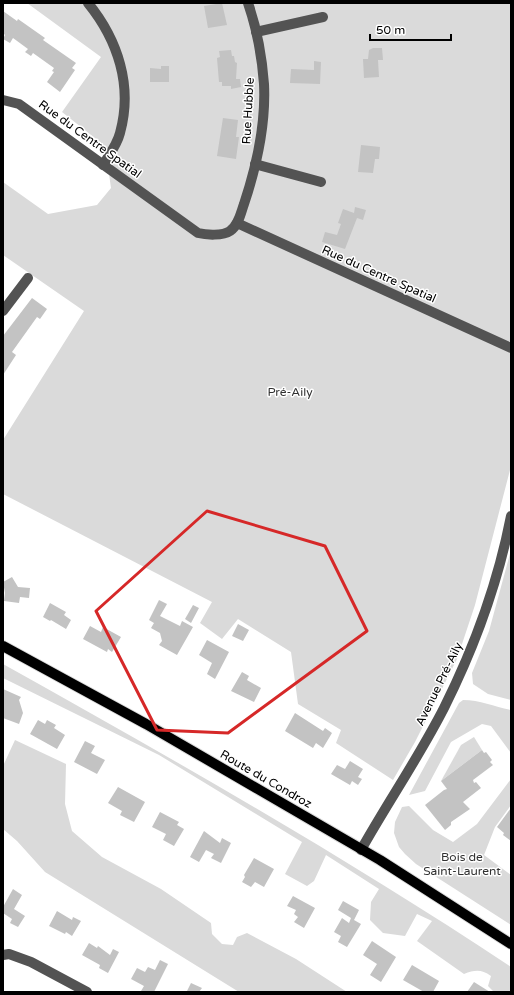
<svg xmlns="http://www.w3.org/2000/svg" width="514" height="995" font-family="'Varela Round',sans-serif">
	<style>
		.green { fill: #dadada }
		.building { fill: #c3c3c3 }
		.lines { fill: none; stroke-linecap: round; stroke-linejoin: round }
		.major-casing { stroke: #dbdbdb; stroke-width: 12 }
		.minor { stroke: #535353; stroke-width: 10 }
		.major { stroke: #000; stroke-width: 10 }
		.marked { fill: none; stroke: #d62828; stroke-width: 3; stroke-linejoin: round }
		.labels { text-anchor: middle; stroke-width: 3; stroke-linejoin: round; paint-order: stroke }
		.street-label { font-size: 12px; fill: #000; stroke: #fff }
		.park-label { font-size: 12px; fill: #313131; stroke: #fff }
	</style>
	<rect width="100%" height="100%" fill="#fff"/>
	<g class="green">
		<polygon points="27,3 511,3 510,470 475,605 457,659 415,742 393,780 336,743 341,730 298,704 291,652 238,619 222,639 200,623 212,602 3,494 3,440 84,311 3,255 3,182 48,214 97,205 111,188 105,146 62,112 101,57"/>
		<polygon points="511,550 511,700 488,694 473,684 472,673 489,631"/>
		<path d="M3,664C175,760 347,858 511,967V992H494L488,986L491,976C481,969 475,970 464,974L417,941L432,921L417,914L405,936L383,933L370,920L371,902L379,889L326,855L314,881L307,886L285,874L302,842L159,755L3,678Z"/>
		<path d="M463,700C480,700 495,707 511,710V753L491,726L482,724L451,742L425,791L409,795L459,703Z"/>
		<polygon points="474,737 482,750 441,781 461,745"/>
		<polygon points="15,740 66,764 65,804 72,831 102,857 161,889 211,923 212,934 222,944 233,945 237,937 247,933 296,959 347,992 239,992 45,872 17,841 3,829 3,766"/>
		<polygon points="511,779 511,805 495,827 484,855 511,875 511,925 416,864 405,854 399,847 394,833 395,822 402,807 409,806 433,830 453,842 477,824"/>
	</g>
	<g class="building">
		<polygon points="222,3 227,25 208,28 204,6"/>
		<polygon points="3,11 17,21 18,19 45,38 43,40 76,63 72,68 75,70 60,92 47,82 54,72 52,71 54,68 33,53 31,56 25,52 28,49 13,38 10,43 3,39 5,35 3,33"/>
		<polygon points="373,48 382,48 383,60 378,60 379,77 364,78 363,59 368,59 369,50"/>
		<polygon points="231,50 232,56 234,56 235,62 237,63 236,79 240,79 241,87 231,89 231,86 222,86 222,82 219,82 217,58 220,57 219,51"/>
		<polygon points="314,61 321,62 320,84 290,83 291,69 314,70"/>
		<polygon points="161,66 169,66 169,82 150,82 150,68 161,69"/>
		<polygon points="223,118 238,120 236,137 239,137 236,159 217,156"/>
		<polygon points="361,145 380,147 379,159 375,159 373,173 358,172"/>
		<polygon points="355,207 366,210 363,220 357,218 345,249 322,242 325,232 337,235 341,224 338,223 343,209 354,213"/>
		<polygon points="32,298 47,309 40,319 37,317 12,352 16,355 3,375 3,336"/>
		<polygon points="12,577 18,587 30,588 29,598 20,597 19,603 4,601 5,593 3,582"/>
		<polygon points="159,600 167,604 160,616 180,626 182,621 193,627 177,655 159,645 162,641 160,633 151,628 154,623 149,620"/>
		<polygon points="50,603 66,612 64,615 71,620 66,629 51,620 50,621 43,617"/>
		<polygon points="193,605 199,608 191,623 185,619"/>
		<polygon points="238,624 249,630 243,641 232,636"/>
		<polygon points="90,626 101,632 103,627 121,637 112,652 108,649 107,652 83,639"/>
		<polygon points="207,640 229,652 215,679 207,674 212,663 199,655"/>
		<polygon points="242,672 249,676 247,680 261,688 254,702 231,691"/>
		<polygon points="3,689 21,697 19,700 23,713 19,724 3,718"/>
		<polygon points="295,713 323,731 325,728 332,733 323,748 316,743 313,748 285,731"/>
		<polygon points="38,720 45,724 47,720 56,725 54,728 65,735 57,749 30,734"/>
		<polygon points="85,741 95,746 91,753 105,760 97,774 74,762"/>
		<polygon points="482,750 484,753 486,752 492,760 490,762 493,765 473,780 474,783 476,782 481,788 463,802 470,809 451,822 451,825 445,830 425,805 444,790 447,789 441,781"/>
		<polygon points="350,761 363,769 358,777 362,779 358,785 352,781 350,785 331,774 337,765 345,769"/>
		<polygon points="118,787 145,802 134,822 120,815 122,811 108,803"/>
		<polygon points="511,808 511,841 503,835 504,833 497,827"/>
		<polygon points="160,812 179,822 177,825 184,829 174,846 163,840 166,834 152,827"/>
		<polygon points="204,831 220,843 222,838 231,843 221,863 211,858 214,854 206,850 199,862 190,857"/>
		<polygon points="254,858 274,869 264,887 255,882 251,887 242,882 245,877 244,875"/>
		<polygon points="13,889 22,895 14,909 25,916 18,927 10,923 12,919 3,913 3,907"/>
		<polygon points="293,896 315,908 304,928 294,922 298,917 294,914 296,910 287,906"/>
		<polygon points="343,901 359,910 354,920 361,924 347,947 338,942 341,936 334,932 342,918 349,923 351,918 338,910"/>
		<polygon points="57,911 72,920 73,917 81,921 72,936 66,932 65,934 49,926"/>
		<polygon points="372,941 396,957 381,982 370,975 377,964 363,955"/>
		<polygon points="89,943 97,948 98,946 110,955 113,949 119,952 108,973 99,968 100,965 82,955"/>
		<polygon points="160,960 168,964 154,992 141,991 144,986 131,979 137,968 145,972 148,967 155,970"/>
		<polygon points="412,965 439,981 433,992 424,992 403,980"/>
		<polygon points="474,982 490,992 467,992"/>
		<polygon points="191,983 202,988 199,992 187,991"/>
	</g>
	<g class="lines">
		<defs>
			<polyline id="major" points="3,646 146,724 380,860 511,944"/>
		</defs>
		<use href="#major" class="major-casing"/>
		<g class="minor">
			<path d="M88,3C118,40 133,86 120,133C117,145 109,155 103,165"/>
			<polyline points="256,32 323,17"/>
			<path d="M3,100L19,104L198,233C206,235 223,236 230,231C239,225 241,212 244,204C257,165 266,125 264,84C262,57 257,29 248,3"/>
			<polyline points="255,164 321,182"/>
			<polyline points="237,223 511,348"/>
			<polyline points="3,311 28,278"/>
			<path d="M361,850C388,802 419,757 444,708C474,648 498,583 511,516"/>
			<polyline points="3,955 9,954 31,962 87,992"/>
		</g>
		<use href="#major" class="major"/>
	</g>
	<path class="marked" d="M207,511L325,546L367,631L228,733L157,730L96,611Z"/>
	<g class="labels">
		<g class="street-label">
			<text transform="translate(248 111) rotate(-87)" y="4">Rue Hubble</text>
			<text transform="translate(90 139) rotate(36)" y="4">Rue du Centre Spatial</text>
			<text transform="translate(379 274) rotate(24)" y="4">Rue du Centre Spatial</text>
			<text transform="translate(439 684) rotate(-64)" y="4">Avenue Pré-Aily</text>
			<text transform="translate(266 779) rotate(30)" y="4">Route du Condroz</text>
		</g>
		<g class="park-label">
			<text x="290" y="396">Pré-Aily</text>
			<text x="462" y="861">Bois de<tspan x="462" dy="14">Saint-Laurent</tspan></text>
		</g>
	</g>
	<rect width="514" height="995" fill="none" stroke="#000000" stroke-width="8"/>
	<path d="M370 34v6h81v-6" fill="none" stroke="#000000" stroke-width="2"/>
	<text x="376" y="34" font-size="12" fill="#000000" stroke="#ffffff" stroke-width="3" paint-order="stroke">50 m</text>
</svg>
